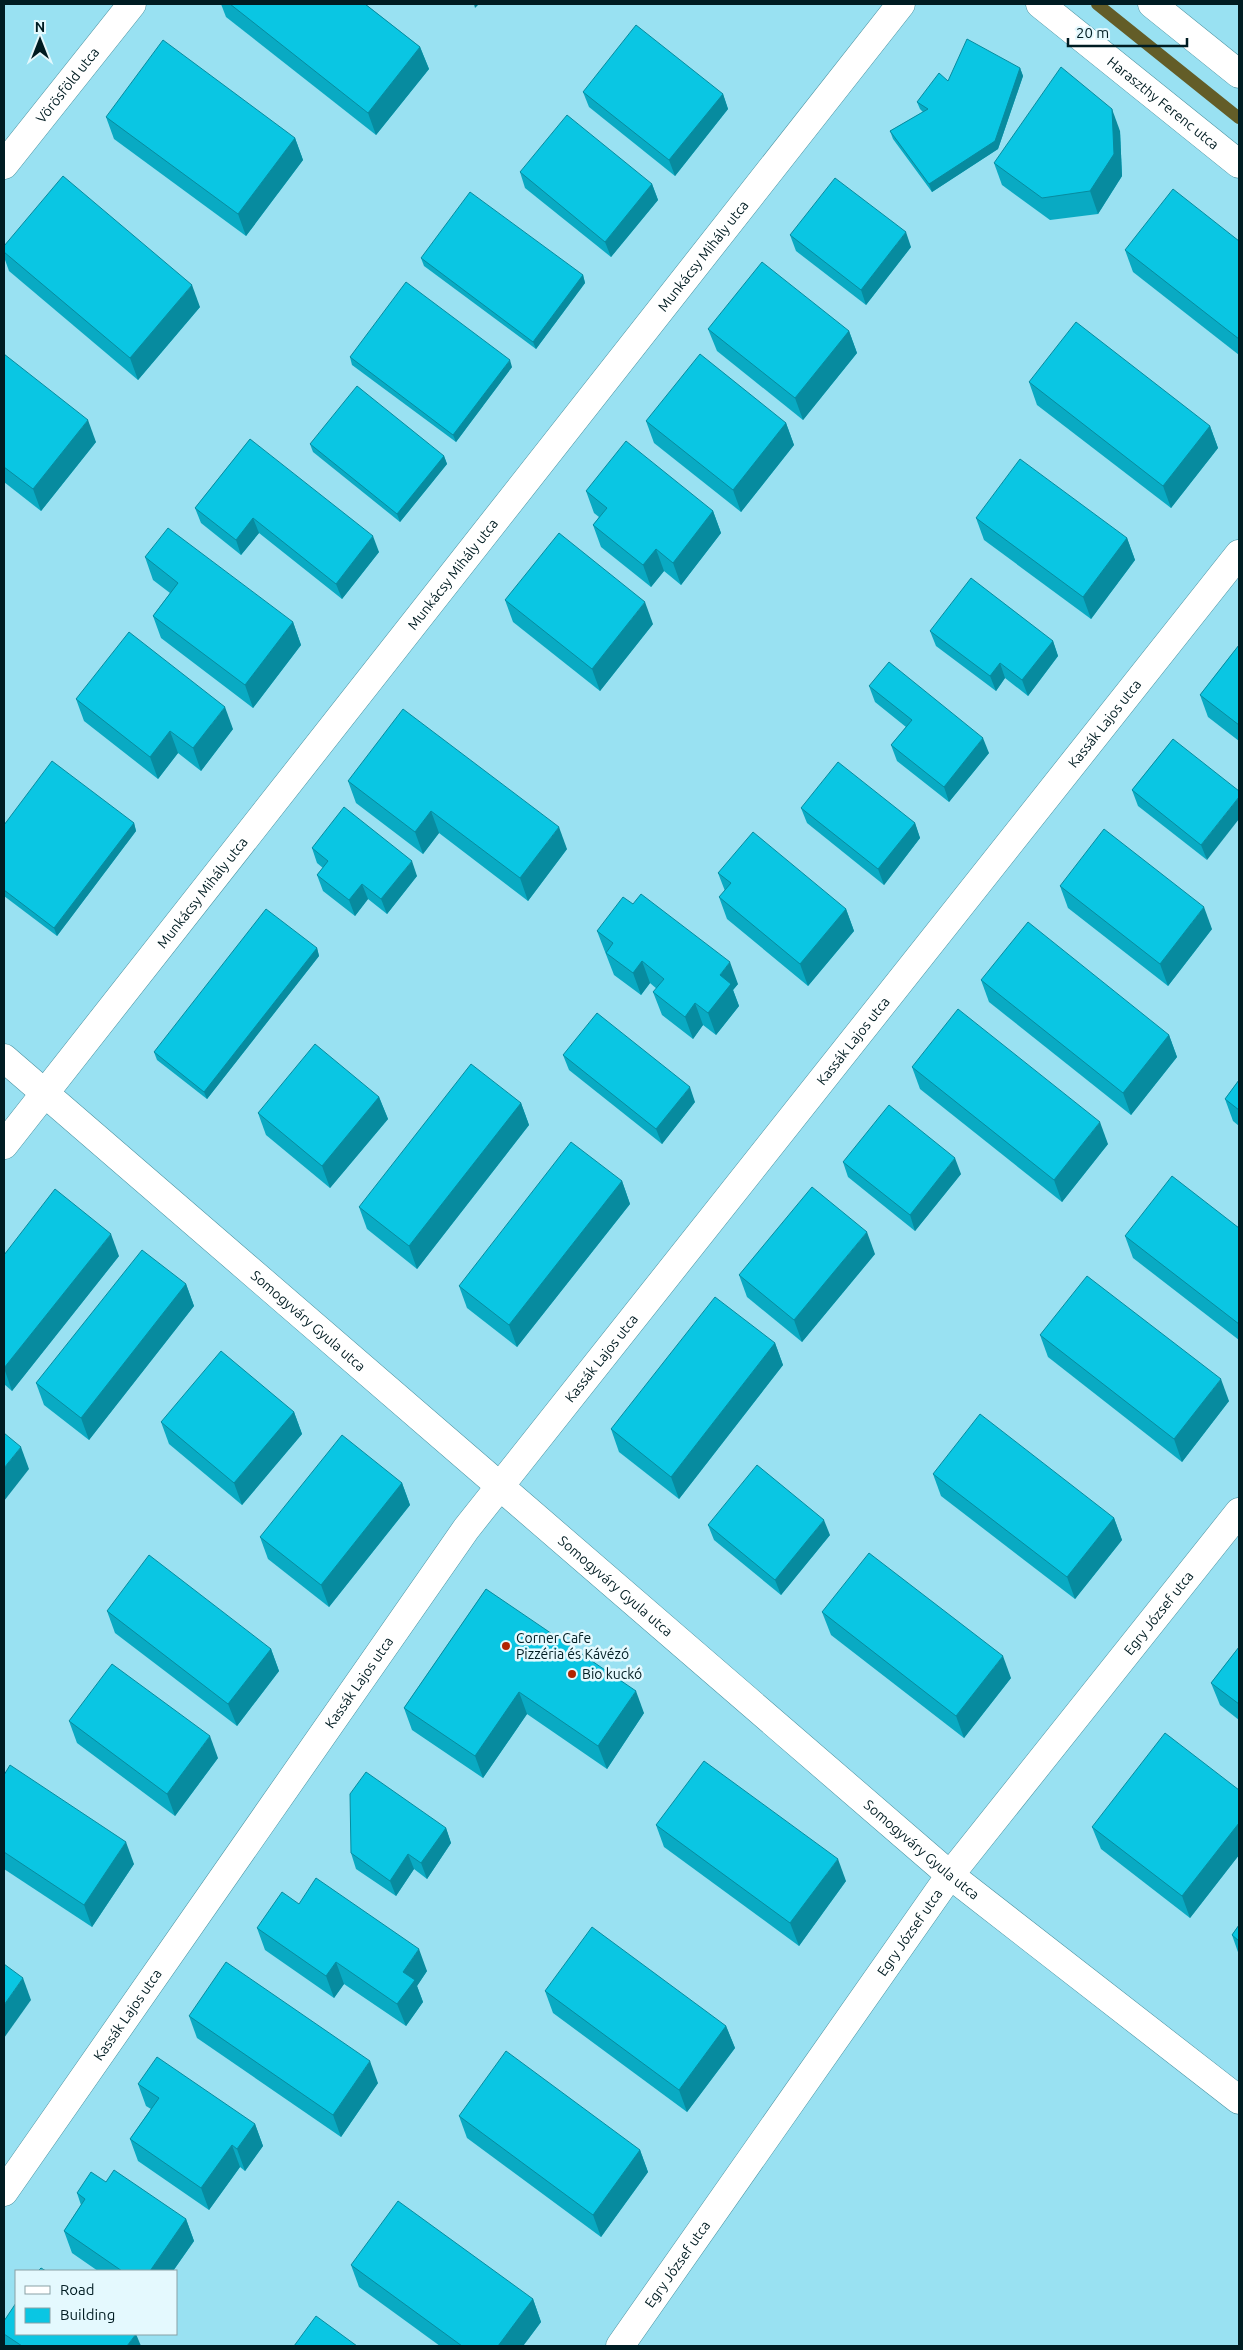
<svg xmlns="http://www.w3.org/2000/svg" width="1243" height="2350" font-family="Ubuntu,sans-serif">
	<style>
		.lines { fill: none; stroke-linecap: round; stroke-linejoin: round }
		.stream { stroke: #635d28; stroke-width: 12 }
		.street-casing { stroke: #4b93a2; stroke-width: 29 }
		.street { stroke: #fff; stroke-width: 28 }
		.wall { fill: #09aac3 }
		.shaded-wall { fill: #078b9f }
		.building { fill: #0ac6e3; stroke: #078b9f }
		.poi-dot { fill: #b12402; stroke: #e4f9fe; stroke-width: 2 }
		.labels { text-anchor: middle; stroke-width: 5; stroke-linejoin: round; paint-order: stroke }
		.street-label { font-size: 14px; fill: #001c22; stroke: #e4f9fe }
		.poi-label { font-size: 14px; fill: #001c22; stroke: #e4f9fe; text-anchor: start }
	</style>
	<rect width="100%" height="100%" fill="#99e1f2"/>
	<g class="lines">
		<polyline class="stream" points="1097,4 1239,118"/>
		<defs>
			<g id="street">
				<path id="s1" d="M1040,4L1239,164"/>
				<polyline points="1152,4 1239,74"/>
				<path id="s2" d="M4,165L132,4"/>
				<path id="s3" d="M4,1058L950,1875L1239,2100"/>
				<path id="s4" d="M4,1145L901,4"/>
				<path id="s5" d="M4,2192L466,1529L1239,554"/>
				<path id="s6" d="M620,2346L950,1875L1239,1512"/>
			</g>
		</defs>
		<use href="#street" class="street-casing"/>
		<use href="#street" class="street"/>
	</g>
	<g class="wall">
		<polygon points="221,4 365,4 420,47 429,69 376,135 226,17"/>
		<polygon points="1020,68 1023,76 998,149 932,192 893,139 890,131 923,112 920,109 917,102 948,81"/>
		<polygon points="583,92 723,94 728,109 675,176 589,107"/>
		<polygon points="106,117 295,138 303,160 246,236 114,139"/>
		<polygon points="1120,131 1122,176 1098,214 1050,220 1002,185 994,163"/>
		<polygon points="520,172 652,184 658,200 611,257 525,188"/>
		<polygon points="790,235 911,247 866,305 796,251"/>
		<polygon points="1239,241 1239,355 1133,272 1125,250"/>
		<polygon points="4,246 200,307 138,380 9,271 4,257"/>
		<polygon points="421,258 583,275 585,283 536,349 424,266"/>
		<polygon points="708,329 849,331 857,353 803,420 717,351"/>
		<polygon points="4,354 96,442 41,511 4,482"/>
		<polygon points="350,357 512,367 456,442 352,365"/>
		<polygon points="1029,382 1210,426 1218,448 1171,508 1037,405"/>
		<polygon points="646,421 786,423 794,445 741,512 654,443"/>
		<polygon points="250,439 379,552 342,599 259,533 241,555 201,523 195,508"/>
		<polygon points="310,444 444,456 447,464 400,522 313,452"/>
		<polygon points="586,491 713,511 721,533 681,585 664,571 651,587 601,547 593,525 599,517 594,513"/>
		<polygon points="976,518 1127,538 1135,560 1091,619 984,540"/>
		<polygon points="145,557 293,622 301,645 253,708 161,638 153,616 170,593 153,580"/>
		<polygon points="505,600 653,624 600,691 513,622"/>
		<polygon points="930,631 1053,641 1058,656 1028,696 1005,678 996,691 936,646"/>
		<polygon points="1239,645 1239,741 1208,717 1200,695"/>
		<polygon points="869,686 989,753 949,802 897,761 891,745 906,727 875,702"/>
		<polygon points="76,699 233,729 201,771 178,753 158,779 84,721"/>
		<polygon points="1173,739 1207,860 1138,806 1132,790"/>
		<polygon points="348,781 567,849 528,901 439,833 423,854 356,803"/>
		<polygon points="801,808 915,823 920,838 884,885 807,823"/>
		<polygon points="134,823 136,831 57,936 4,896 4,825"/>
		<polygon points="312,848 417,876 387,914 368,899 355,916 323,891 317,875 323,868 317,863"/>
		<polygon points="718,873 846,909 854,931 808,986 727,919 719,897 725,891"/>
		<polygon points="1060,886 1212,929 1168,986 1068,908"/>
		<polygon points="597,931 738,984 733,990 739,1006 716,1035 703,1025 693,1039 662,1015 653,992 657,989 650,983 641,995 614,975"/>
		<polygon points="317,948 319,956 207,1099 157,1060 154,1052"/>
		<polygon points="981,980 1169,1035 1177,1057 1131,1115 989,1002"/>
		<polygon points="563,1055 695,1102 662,1144 569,1070"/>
		<polygon points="912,1067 1108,1144 1062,1202 920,1089"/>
		<polygon points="1239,1080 1239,1126 1233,1121 1225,1099"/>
		<polygon points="379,1097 388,1119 330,1188 266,1135 258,1113"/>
		<polygon points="521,1103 529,1125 417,1269 367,1229 359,1207"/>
		<polygon points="843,1162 961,1174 915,1231 848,1177"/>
		<polygon points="622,1181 630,1204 517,1347 467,1308 459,1286"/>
		<polygon points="1239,1228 1239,1340 1133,1258 1125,1236"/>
		<polygon points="875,1254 802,1342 747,1297 739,1275"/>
		<polygon points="4,1255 119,1256 12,1391 4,1384"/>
		<polygon points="186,1284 194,1306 89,1440 44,1405 36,1383"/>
		<polygon points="1040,1335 1229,1401 1182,1462 1048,1357"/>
		<polygon points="775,1343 783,1365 679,1499 619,1452 611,1429"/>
		<polygon points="294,1412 302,1434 242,1505 169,1444 161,1422"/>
		<polygon points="933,1474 1114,1518 1122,1540 1075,1599 941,1496"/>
		<polygon points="402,1483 410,1505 329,1607 268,1559 260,1537"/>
		<polygon points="708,1525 830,1535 781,1595 714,1540"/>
		<polygon points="486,1589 644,1713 607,1769 527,1714 483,1778 412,1730 404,1708"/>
		<polygon points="107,1611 271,1649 279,1671 237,1726 115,1633"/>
		<polygon points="822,1612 1011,1678 964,1738 831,1635"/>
		<polygon points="1239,1647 1239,1720 1220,1705 1211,1683"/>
		<polygon points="69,1721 218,1758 175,1816 77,1743"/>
		<polygon points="4,1775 134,1864 92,1927 4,1869"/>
		<polygon points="1239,1790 1239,1855 1190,1918 1101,1849 1092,1827"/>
		<polygon points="656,1825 846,1881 799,1946 664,1847"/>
		<polygon points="446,1828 451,1843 427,1879 414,1869 396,1896 356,1869 351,1853"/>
		<polygon points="299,1904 427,1971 417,1986 423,2002 406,2026 344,1984 334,1998 265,1950 257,1928"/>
		<polygon points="1239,1925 1239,1955 1232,1935"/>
		<polygon points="545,1991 726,2026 735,2048 687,2112 553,2013"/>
		<polygon points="189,2016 378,2083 341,2137 197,2038"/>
		<polygon points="138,2084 255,2124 263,2146 245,2171 240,2167 209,2210 138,2161 130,2139 151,2109 146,2106"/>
		<polygon points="459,2116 640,2150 648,2172 601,2237 467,2138"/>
		<polygon points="106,2182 186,2219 194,2241 173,2271 98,2271 72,2253 64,2231 81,2205 77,2193"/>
		<polygon points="351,2265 533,2299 541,2322 523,2346 440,2346 359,2287"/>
		<polygon points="4,2334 141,2346 4,2346"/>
	</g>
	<g class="shaded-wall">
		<polygon points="474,4 479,4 475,8"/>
		<polygon points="420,47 429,69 376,135 368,113"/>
		<polygon points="1020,68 1023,76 998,149 932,192 929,184"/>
		<polygon points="723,94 728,109 675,176 669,160"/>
		<polygon points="1112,109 1120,131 1122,176 1098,214 1090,191"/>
		<polygon points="295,138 303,160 246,236 238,214"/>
		<polygon points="652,184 658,200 611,257 605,242"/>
		<polygon points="906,232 911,247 866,305 861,290"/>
		<polygon points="583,275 585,283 536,349 533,342"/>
		<polygon points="192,285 200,307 138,380 130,358"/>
		<polygon points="849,331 857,353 803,420 795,398"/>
		<polygon points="510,360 512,367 456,442 453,435"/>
		<polygon points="88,420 96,442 41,511 33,489"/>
		<polygon points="786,423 794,445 741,512 733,490"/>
		<polygon points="1210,426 1218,448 1171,508 1163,486"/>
		<polygon points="444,456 447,464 400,522 397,514"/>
		<polygon points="713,511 721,533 681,585 673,563"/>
		<polygon points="253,518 259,533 241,555 236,540"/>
		<polygon points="373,536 379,552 342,599 336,584"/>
		<polygon points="1127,538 1135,560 1091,619 1083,597"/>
		<polygon points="656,549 664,571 651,587 643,565"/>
		<polygon points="645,602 653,624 600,691 592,669"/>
		<polygon points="293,622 301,645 253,708 245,685"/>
		<polygon points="1053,641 1058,656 1028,696 1022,680"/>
		<polygon points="1000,663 1005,678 996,691 990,676"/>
		<polygon points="225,707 233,729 201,771 193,748"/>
		<polygon points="170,731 178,753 158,779 150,757"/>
		<polygon points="983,738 989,753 949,802 944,787"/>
		<polygon points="1239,797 1239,819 1207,860 1201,845"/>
		<polygon points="431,811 439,833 423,854 415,832"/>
		<polygon points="134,823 136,831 57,936 54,928"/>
		<polygon points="915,823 920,838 884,885 878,869"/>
		<polygon points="559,827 567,849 528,901 520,878"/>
		<polygon points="412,861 417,876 387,914 381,899"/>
		<polygon points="362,884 368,899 355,916 349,900"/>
		<polygon points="1204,907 1212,929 1168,986 1160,964"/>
		<polygon points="846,909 854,931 808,986 800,964"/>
		<polygon points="317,948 319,956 207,1099 204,1092"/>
		<polygon points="642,961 650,983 641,995 633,973"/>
		<polygon points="730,962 738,984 733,990 739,1006 716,1035 708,1013 720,975"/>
		<polygon points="695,1003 703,1025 693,1039 685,1017"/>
		<polygon points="1169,1035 1177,1057 1131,1115 1123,1093"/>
		<polygon points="690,1087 695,1102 662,1144 656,1129"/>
		<polygon points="379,1097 388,1119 330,1188 322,1166"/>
		<polygon points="521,1103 529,1125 417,1269 409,1246"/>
		<polygon points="1100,1122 1108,1144 1062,1202 1054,1180"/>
		<polygon points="955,1158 961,1174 915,1231 910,1215"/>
		<polygon points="622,1181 630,1204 517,1347 509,1325"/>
		<polygon points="867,1232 875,1254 802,1342 794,1320"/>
		<polygon points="111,1234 119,1256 12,1391 4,1368"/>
		<polygon points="186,1284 194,1306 89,1440 81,1418"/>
		<polygon points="775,1343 783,1365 679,1499 671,1477"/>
		<polygon points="1221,1379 1229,1401 1182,1462 1174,1439"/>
		<polygon points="294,1412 302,1434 242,1505 234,1483"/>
		<polygon points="21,1447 29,1469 4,1501 4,1468"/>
		<polygon points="402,1483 410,1505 329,1607 321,1585"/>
		<polygon points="1114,1518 1122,1540 1075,1599 1067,1577"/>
		<polygon points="824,1520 830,1535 781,1595 775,1580"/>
		<polygon points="271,1649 279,1671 237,1726 228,1704"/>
		<polygon points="1003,1656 1011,1678 964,1738 956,1716"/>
		<polygon points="636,1691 644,1713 607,1769 598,1746"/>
		<polygon points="519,1692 527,1714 483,1778 475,1756"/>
		<polygon points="210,1736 218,1758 175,1816 167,1794"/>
		<polygon points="1239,1823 1239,1855 1190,1918 1182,1896"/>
		<polygon points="446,1828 451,1843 427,1879 421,1863"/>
		<polygon points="126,1842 134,1864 92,1927 84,1905"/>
		<polygon points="408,1854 414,1869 396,1896 390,1881"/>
		<polygon points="838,1859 846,1881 799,1946 790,1923"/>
		<polygon points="419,1949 427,1971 417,1986 423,2002 406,2026 397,2004 403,1972"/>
		<polygon points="336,1962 344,1984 334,1998 326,1976"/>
		<polygon points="23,1978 31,2000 4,2038 4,2005"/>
		<polygon points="726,2026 735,2048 687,2112 679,2090"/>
		<polygon points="370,2061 378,2083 341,2137 333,2115"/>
		<polygon points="255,2124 263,2146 245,2171 237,2149"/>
		<polygon points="232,2145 240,2167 209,2210 201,2188"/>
		<polygon points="640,2150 648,2172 601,2237 593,2215"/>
		<polygon points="186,2219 194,2241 173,2271 150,2271"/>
		<polygon points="533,2299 541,2322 523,2346 498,2346"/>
		<polygon points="136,2334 141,2346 127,2346"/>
	</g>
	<g class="building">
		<polygon points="230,4 365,4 420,47 368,113"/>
		<polygon points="636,25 723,94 669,160 583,92"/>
		<polygon points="967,39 1020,68 995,141 929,184 890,131 928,109 917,102 939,73 948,81"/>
		<polygon points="163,40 295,138 238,214 106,117"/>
		<polygon points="1061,67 1112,109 1114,154 1090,191 1042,198 994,163"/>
		<polygon points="567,115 652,184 605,242 520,172"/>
		<polygon points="63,176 192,285 130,358 4,252 4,246"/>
		<polygon points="835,178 906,232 861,290 790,235"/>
		<polygon points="1173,189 1239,241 1239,339 1125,250"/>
		<polygon points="470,192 583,275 533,342 421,258"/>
		<polygon points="762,262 849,331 795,398 708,329"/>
		<polygon points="406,282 510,360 453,435 350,357"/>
		<polygon points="1076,322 1210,426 1163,486 1029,382"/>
		<polygon points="4,354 88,420 33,489 4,467"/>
		<polygon points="700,354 786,423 733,490 646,421"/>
		<polygon points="357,386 444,456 397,514 310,444"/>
		<polygon points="250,439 373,536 336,584 253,518 236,540 195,508"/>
		<polygon points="626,441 713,511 673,563 656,549 643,565 593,525 607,508 586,491"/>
		<polygon points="1020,459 1127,538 1083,597 976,518"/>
		<polygon points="168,528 293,622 245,685 153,616 178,583 145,557"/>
		<polygon points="559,533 645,602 592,669 505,600"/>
		<polygon points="971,578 1053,641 1022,680 1000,663 990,676 930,631"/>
		<polygon points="129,632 225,707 193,748 170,731 150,757 76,699"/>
		<polygon points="1239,645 1239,725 1200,695"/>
		<polygon points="889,662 983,738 944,787 891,745 912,720 869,686"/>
		<polygon points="403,709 559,827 520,878 431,811 415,832 348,781"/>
		<polygon points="1173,739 1239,791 1239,797 1201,845 1132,790"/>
		<polygon points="52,761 134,823 54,928 4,890 4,825"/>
		<polygon points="838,762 915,823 878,869 801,808"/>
		<polygon points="344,807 412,861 381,899 362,884 349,900 317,875 328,861 312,848"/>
		<polygon points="1104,829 1204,907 1160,964 1060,886"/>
		<polygon points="753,832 846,909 800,964 719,897 731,883 718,873"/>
		<polygon points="641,894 730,962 720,975 731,984 708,1013 695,1003 685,1017 653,992 664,979 642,961 633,973 606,953 613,943 597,931 623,897 633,904"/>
		<polygon points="266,909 317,948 204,1092 154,1052"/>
		<polygon points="1028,922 1169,1035 1123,1093 981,980"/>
		<polygon points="958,1009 1100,1122 1054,1180 912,1067"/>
		<polygon points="597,1013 690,1087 656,1129 563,1055"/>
		<polygon points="315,1044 379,1097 322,1166 258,1113"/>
		<polygon points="471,1064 521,1103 409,1246 359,1207"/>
		<polygon points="1239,1080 1239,1110 1225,1099"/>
		<polygon points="889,1105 955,1158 910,1215 843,1162"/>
		<polygon points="571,1142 622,1181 509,1325 459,1286"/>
		<polygon points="1172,1176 1239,1228 1239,1324 1125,1236"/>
		<polygon points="812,1187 867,1232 794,1320 739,1275"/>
		<polygon points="55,1189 111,1234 4,1368 4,1255"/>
		<polygon points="142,1250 186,1284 81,1418 36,1383"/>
		<polygon points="1087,1276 1221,1379 1174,1439 1040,1335"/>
		<polygon points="715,1297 775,1343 671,1477 611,1429"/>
		<polygon points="221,1351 294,1412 234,1483 161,1422"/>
		<polygon points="980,1414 1114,1518 1067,1577 933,1474"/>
		<polygon points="4,1433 21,1447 4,1468"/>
		<polygon points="342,1435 402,1483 321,1585 260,1537"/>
		<polygon points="757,1465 824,1520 775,1580 708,1525"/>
		<polygon points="869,1553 1003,1656 956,1716 822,1612"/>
		<polygon points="149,1555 271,1649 228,1704 107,1611"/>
		<polygon points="486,1589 636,1691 598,1746 519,1692 475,1756 404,1708"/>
		<polygon points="1239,1647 1239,1704 1211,1683"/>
		<polygon points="112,1664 210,1736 167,1794 69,1721"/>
		<polygon points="1165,1733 1239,1790 1239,1823 1182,1896 1092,1827"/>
		<polygon points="704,1761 838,1859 790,1923 656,1825"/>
		<polygon points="10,1765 126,1842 84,1905 4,1852 4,1775"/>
		<polygon points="366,1772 446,1828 421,1863 408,1854 390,1881 351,1853 350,1794"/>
		<polygon points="316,1878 419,1949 403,1972 415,1980 397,2004 336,1962 326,1976 257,1928 282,1892 299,1904"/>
		<polygon points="1239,1925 1239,1941 1232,1935"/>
		<polygon points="592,1927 726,2026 679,2090 545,1991"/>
		<polygon points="226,1962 370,2061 333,2115 189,2016"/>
		<polygon points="4,1964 23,1978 4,2005"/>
		<polygon points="506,2051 640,2150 593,2215 459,2116"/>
		<polygon points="157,2057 255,2124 237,2149 232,2145 201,2188 130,2139 159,2098 138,2084"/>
		<polygon points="114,2170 186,2219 150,2271 122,2271 64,2231 85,2199 77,2193 91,2172 106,2182"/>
		<polygon points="398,2201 533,2299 498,2346 462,2346 351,2265"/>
		<polygon points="41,2268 46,2271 38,2271"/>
		<polygon points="16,2303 16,2334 136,2334 127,2346 22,2346 4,2334 4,2321"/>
		<polygon points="316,2316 357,2346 294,2346"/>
	</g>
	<g class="poi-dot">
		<circle cx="506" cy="1646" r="5"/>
		<circle cx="572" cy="1674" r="5"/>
	</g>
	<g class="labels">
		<g class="street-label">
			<text dy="5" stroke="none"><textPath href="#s2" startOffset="102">Vörösföld utca</textPath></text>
			<text dy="5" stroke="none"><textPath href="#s1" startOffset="158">Haraszthy Ferenc utca</textPath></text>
			<text dy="5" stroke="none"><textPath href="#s4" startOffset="1131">Munkácsy Mihály utca</textPath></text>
			<text dy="5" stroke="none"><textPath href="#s4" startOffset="726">Munkácsy Mihály utca</textPath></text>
			<text dy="5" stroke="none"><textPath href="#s5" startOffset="1836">Kassák Lajos utca</textPath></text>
			<text dy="5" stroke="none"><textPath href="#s4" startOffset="321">Munkácsy Mihály utca</textPath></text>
			<text dy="5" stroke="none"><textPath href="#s5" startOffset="1431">Kassák Lajos utca</textPath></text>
			<text dy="5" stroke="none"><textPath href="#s3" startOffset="402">Somogyváry Gyula utca</textPath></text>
			<text dy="5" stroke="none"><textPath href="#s5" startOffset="1026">Kassák Lajos utca</textPath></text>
			<text dy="5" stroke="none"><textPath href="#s3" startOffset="808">Somogyváry Gyula utca</textPath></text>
			<text dy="5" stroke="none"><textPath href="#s6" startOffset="910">Egry József utca</textPath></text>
			<text dy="5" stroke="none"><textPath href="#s5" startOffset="621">Kassák Lajos utca</textPath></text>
			<text dy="5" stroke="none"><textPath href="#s3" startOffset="1212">Somogyváry Gyula utca</textPath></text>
			<text dy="5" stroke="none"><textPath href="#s6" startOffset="505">Egry József utca</textPath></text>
			<text dy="5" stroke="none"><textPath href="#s5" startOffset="216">Kassák Lajos utca</textPath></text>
			<text dy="5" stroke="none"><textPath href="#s6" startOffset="100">Egry József utca</textPath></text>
		</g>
		<g class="poi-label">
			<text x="516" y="1643">Corner Cafe<tspan x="516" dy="16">Pizzéria és Kávézó</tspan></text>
			<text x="582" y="1679">Bio kuckó</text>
		</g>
	</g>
	<rect width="1243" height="2350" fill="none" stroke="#001c22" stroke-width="10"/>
	<rect x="15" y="2270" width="162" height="65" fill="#e4f9fe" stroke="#89a1a6"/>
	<rect x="25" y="2286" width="25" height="8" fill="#ffffff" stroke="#89a1a6"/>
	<text x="60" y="2295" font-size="15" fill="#001c22">Road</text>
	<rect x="25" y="2308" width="25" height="15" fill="#0ac6e3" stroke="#89a1a6"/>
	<text x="60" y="2320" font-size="15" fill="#001c22">Building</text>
	<g transform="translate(40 40)" stroke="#e4f9fe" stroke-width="4" paint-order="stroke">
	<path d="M0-4L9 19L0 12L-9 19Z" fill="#001c22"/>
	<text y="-8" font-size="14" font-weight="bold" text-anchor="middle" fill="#001c22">N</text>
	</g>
	<path d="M1068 38v8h119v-8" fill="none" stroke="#001c22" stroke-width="2.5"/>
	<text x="1076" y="38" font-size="15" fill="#001c22" stroke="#e4f9fe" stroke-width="4" paint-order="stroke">20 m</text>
</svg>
